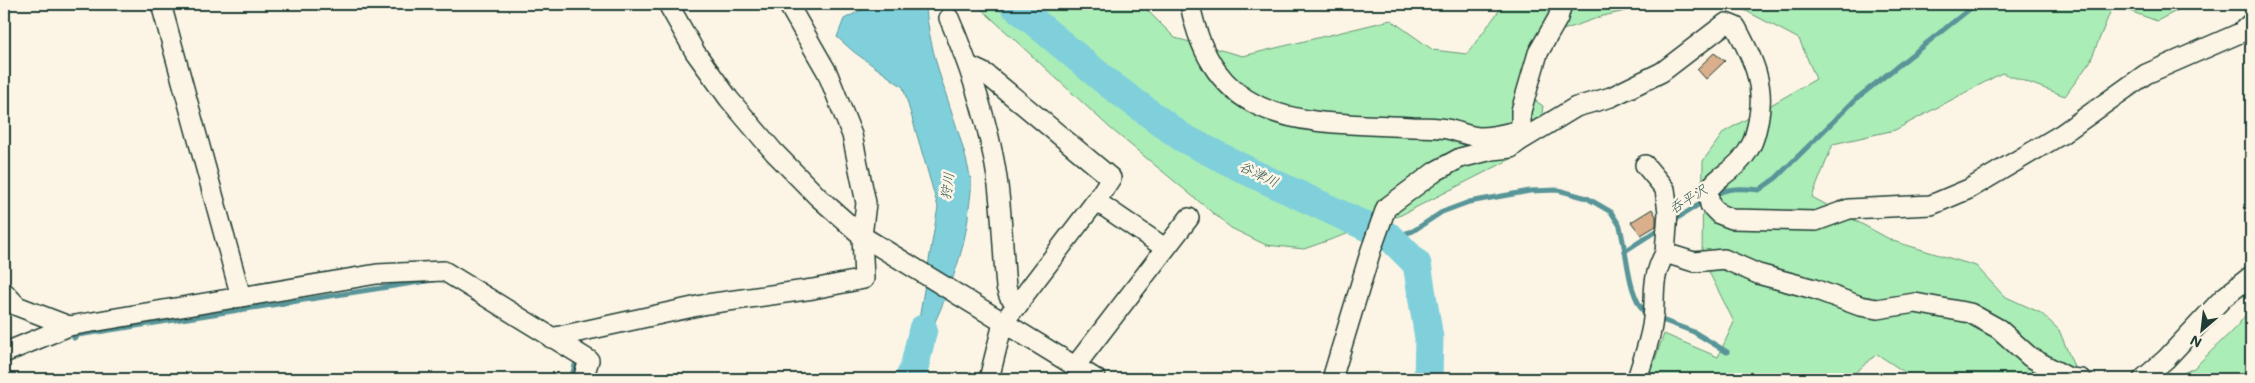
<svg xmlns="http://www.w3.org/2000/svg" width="2255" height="383" font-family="Mali,'Klee One',sans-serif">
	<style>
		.green { fill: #abedb6; stroke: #659575 }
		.water { fill: #80d0dc; stroke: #599599 }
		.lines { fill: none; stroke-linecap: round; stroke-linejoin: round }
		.stream { stroke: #599599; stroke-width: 5 }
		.river { stroke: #80d0dc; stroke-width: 29 }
		.building { fill: #daaf8b; stroke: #1f3d34 }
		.minor-casing { stroke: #1f3d34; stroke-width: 22 }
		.minor { stroke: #fcf5e5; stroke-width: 19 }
		.labels { text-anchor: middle; stroke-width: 5; stroke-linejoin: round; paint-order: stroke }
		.water-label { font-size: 14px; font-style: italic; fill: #325a56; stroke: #fcf5e5 }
	</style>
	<rect width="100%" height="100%" fill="#fcf5e5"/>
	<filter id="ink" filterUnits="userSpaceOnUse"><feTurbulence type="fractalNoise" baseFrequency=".02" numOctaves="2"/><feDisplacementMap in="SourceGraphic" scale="10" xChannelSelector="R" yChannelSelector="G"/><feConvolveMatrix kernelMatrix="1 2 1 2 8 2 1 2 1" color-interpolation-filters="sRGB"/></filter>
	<g filter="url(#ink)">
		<g class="green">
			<polygon points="976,4 1141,4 1175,38 1243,56 1391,20 1433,50 1467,54 1504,4 1657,4 1603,16 1532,41 1519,89 1543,106 1541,121 1530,141 1513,158 1401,215 1304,249 1266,245 1231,228 1110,128"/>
			<polygon points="1733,4 2190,4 2157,21 2113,5 2090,62 2065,96 2002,73 1895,130 1833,144 1812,197 1893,241 1976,266 2004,296 2041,313 2059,330 2079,379 1915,379 1877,354 1848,379 1648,379 1664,334 1718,357 1734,322 1702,258 1703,161 1724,132 1816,79 1799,39"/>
			<polygon points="2251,308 2251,379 2170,379 2194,368 2237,326"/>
		</g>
		<path class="water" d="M873,4H922L926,8C931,68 960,123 971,181C972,189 970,199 969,208C964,269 933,324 909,379L938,207L903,87L854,52L837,37L844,19Z"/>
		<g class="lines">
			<g class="stream">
				<path d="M1713,196C1727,187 1743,188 1759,190L1776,178L1856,99L1976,4"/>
				<polyline points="1673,221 1706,200"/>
				<polyline points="1391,238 1413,231 1442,212 1469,202 1530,191 1558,190 1587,198 1611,212 1620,226 1625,251 1661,228"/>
				<path d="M1625,251C1629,274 1631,296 1646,315"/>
				<polyline points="1662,320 1694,332 1727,352"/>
				<polyline points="74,338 78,335 433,280"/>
				<polyline points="571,379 577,359"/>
			</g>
			<g class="river">
				<polyline points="1013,4 1108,83 1183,138 1254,174 1391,238 1417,264 1429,338 1428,379"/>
				<polyline points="909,379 914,369 923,329"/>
			</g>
		</g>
		<g class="building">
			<polygon points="1714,53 1725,61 1706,79 1697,69"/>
			<polygon points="1652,209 1656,216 1656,226 1641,235 1631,222"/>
		</g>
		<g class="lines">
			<defs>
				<g id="minor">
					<polyline points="161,4 241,297"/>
					<polyline points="668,4 695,52 729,99 774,152 818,197 862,236 1096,379"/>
					<path d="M1190,4C1215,132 1308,121 1413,127C1424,127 1436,127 1447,129C1458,131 1470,137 1480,137C1494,137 1508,133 1521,130"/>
					<path d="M949,18C968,62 983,107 993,155C1002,198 1002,243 1006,287L1009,296L1019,305"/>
					<polyline points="969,66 986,74 1111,178 1096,201 1003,323 989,379"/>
					<path d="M1518,142L1576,107L1611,97L1662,72L1726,23L1736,27C1753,59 1766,85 1758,122C1755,137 1752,148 1741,160C1730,173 1716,177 1708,191L1710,205L1719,214L1732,219L1816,221L1849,209L1931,205L1969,189L2062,134L2146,74L2240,33L2251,23"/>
					<polyline points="1645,165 1665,189 1668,212 1665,253"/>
					<polyline points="1096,201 1165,248"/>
					<polyline points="4,292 17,306 69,326"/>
					<polyline points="551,338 707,304 813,289 864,279 862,236 866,203 852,135 827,72 788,4"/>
					<polyline points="4,353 69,326 377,274 444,271 589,360 583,379"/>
					<polyline points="1076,365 1189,218"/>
					<polyline points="1332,379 1371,250 1386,208 1436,171 1460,158 1492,150 1511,148 1518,142 1521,130 1521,111 1538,53 1558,18 1562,4"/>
					<path d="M1637,379C1642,362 1649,344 1652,326C1657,296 1649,283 1665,253L1694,262L1724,259L1758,274L1814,289L1860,306L1877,309L1915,303L1970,313L1999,329L2030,357L2069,378L2081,379"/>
					<polyline points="2143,379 2166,359 2223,298 2251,276"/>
				</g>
			</defs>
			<use href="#minor" class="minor-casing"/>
			<use href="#minor" class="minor"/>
		</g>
	</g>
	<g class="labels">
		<g class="water-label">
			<text transform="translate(1259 174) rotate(26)" y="5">谷津川</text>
			<text transform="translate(947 186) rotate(-82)" y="5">狩川</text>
			<text transform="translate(1688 199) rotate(-32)" y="5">呑平沢</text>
		</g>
	</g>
	<rect width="2255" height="383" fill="none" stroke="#fcf5e5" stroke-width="20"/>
	<rect x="10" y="10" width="2235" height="363" fill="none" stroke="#1f3d34" stroke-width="2" filter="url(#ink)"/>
	<g transform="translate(2202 330) rotate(208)" stroke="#fcf5e5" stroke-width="4" paint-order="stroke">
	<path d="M0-4L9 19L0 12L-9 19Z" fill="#1f3d34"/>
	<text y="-8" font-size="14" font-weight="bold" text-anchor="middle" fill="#1f3d34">N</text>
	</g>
</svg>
